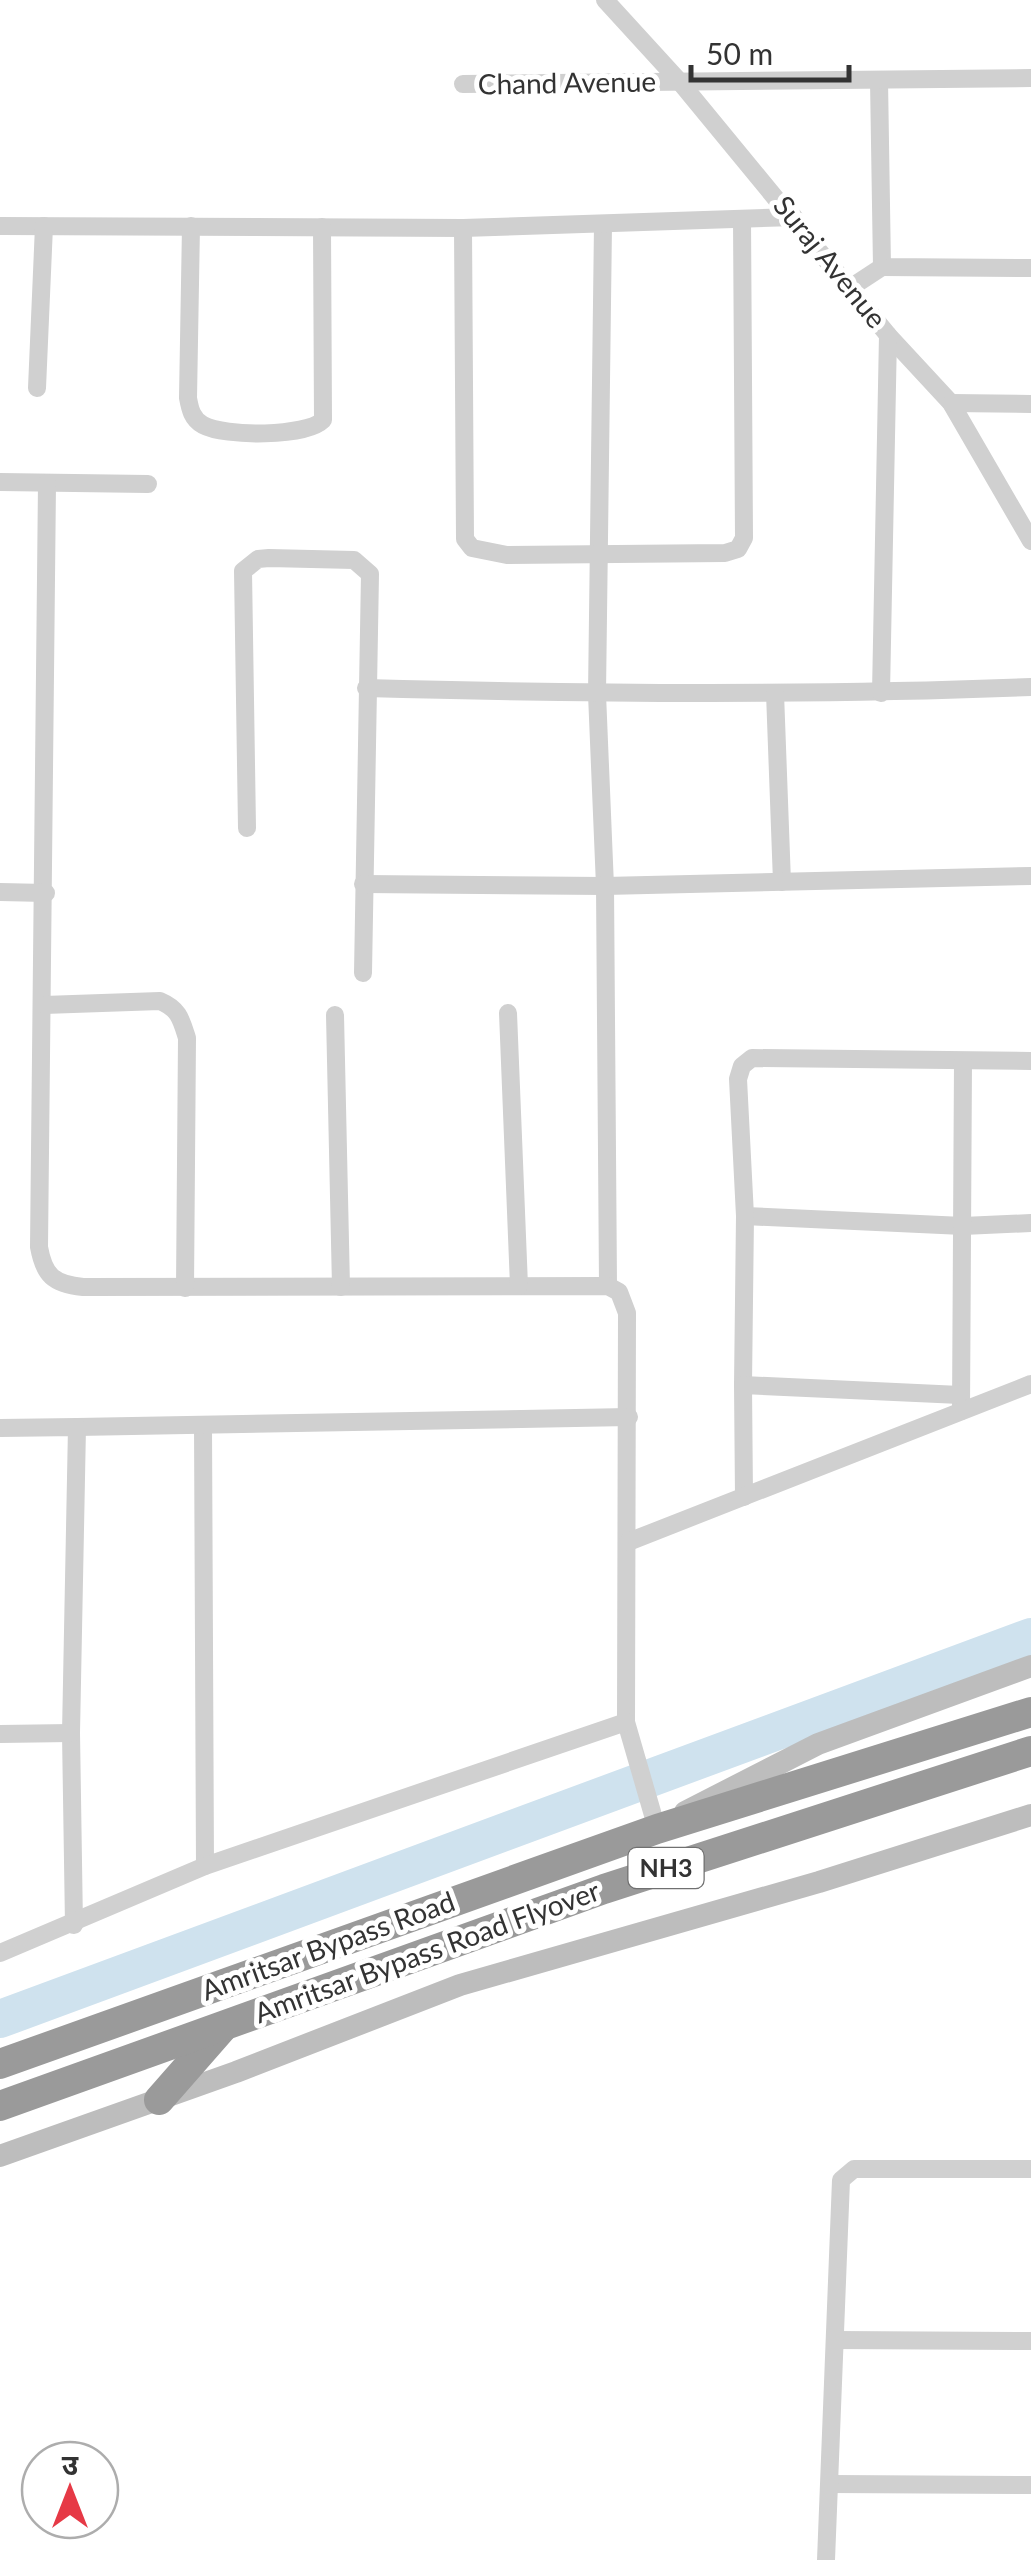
<svg xmlns="http://www.w3.org/2000/svg" width="1031" height="2560" font-family="Lato,'Noto Sans Devanagari',sans-serif">
	<style>
		.lines { fill: none; stroke-linecap: round; stroke-linejoin: round }
		.river { stroke: #cfe2ee; stroke-width: 38 }
		.street { stroke: #d0d0d0; stroke-width: 18 }
		.secondary { stroke: #bdbdbd; stroke-width: 22 }
		.highway { stroke: #9a9a9a; stroke-width: 30 }
		.labels { text-anchor: middle; stroke-width: 10; stroke-linejoin: round; paint-order: stroke }
		.shield { fill: #fff; stroke: #707070; stroke-width: 2.5 }
		.shield-label { font-size: 25px; font-weight: bold; fill: #333 }
		.street-label { font-size: 28px; fill: #333; stroke: #fff }
	</style>
	<rect width="100%" height="100%" fill="#fff"/>
	<g class="lines">
		<polyline class="river" points="0,2019 1031,1637"/>
		<g class="street">
			<polyline points="605,0 680,82 888,335 951,403 1031,541"/>
			<polyline points="879,80 882,267 1031,268"/>
			<polyline points="463,84 1031,78"/>
			<polyline points="603,225 597,694 605,886 608,1286"/>
			<polyline points="0,226 463,228 794,217"/>
			<path d="M191,226L188,398C190,409 192,419 203,425C225,437 306,437 323,420L322,227"/>
			<polyline points="463,228 465,539 472,548 507,555 725,553 738,549 744,538 742,219"/>
			<polyline points="850,288 882,267"/>
			<polyline points="37,388 44,226"/>
			<polyline points="951,403 1031,404"/>
			<polyline points="0,482 148,484"/>
			<path d="M47,483L39,1247C44,1275 53,1284 83,1287L608,1286L619,1292L627,1313L626,1722L657,1829"/>
			<path d="M366,688C588,694 809,696 1031,687"/>
			<polyline points="775,693 782,882"/>
			<polyline points="881,693 888,335"/>
			<polyline points="247,828 243,571 258,559 269,558 354,560 370,574 363,973"/>
			<polyline points="363,884 605,886 1031,876"/>
			<polyline points="0,892 46,893"/>
			<path d="M44,1005L160,1001C179,1009 181,1019 187,1038L185,1288"/>
			<polyline points="508,1013 519,1286"/>
			<polyline points="335,1015 341,1287"/>
			<polyline points="745,1216 963,1226 1031,1223"/>
			<polyline points="743,1385 745,1216 738,1079 742,1066 752,1058 1031,1061"/>
			<polyline points="961,1411 963,1062"/>
			<polyline points="203,1425 205,1866"/>
			<polyline points="77,1427 629,1417"/>
			<polyline points="0,1428 77,1427 71,1733 74,1925"/>
			<polyline points="744,1497 743,1385 960,1395"/>
			<polyline points="628,1542 1031,1384"/>
			<polyline points="0,1734 71,1733"/>
			<polyline points="0,1953 205,1866 626,1722"/>
			<polyline points="835,2340 1031,2341"/>
			<polyline points="830,2484 1031,2485"/>
			<polyline points="826,2560 841,2180 854,2169 1031,2169"/>
		</g>
		<g class="secondary">
			<polyline points="685,1812 818,1744 1031,1666"/>
			<polyline points="0,2156 236,2072 460,1985 819,1882 1031,1815"/>
		</g>
		<g class="highway">
			<polyline points="0,2064 657,1829 1031,1712"/>
			<polyline points="159,2100 222,2028"/>
			<polyline points="0,2106 604,1889 1031,1751"/>
		</g>
	</g>
	<g class="labels">
		<rect class="shield" x="628.5" y="1848" width="75" height="40" rx="8"/>
		<g class="shield-label">
			<text x="666" y="1877">NH3</text>
		</g>
		<g class="street-label">
			<text transform="translate(567 83) rotate(-1)" y="10">Chand Avenue</text>
			<text transform="translate(830 262) rotate(51)" y="10">Suraj Avenue</text>
			<text transform="translate(328 1946) rotate(-20)" y="10">Amritsar Bypass Road</text>
			<text transform="translate(427 1952) rotate(-20)" y="10">Amritsar Bypass Road Flyover</text>
		</g>
	</g>
	<g transform="translate(70 2490)"><circle r="48" fill="#ffffff" stroke="#adadad" stroke-width="2.5"/>
	<path d="M0-8L18 38L0 25L-18 38Z" fill="#e63946"/>
	<text y="-15" font-size="28" font-weight="bold" text-anchor="middle" fill="#333333">उ</text>
	</g>
	<path d="M691 65v15h158v-15" fill="none" stroke="#333333" stroke-width="5"/>
	<text x="706" y="65" font-size="30" fill="#333333" stroke="#ffffff" stroke-width="8" paint-order="stroke">50 m</text>
</svg>
